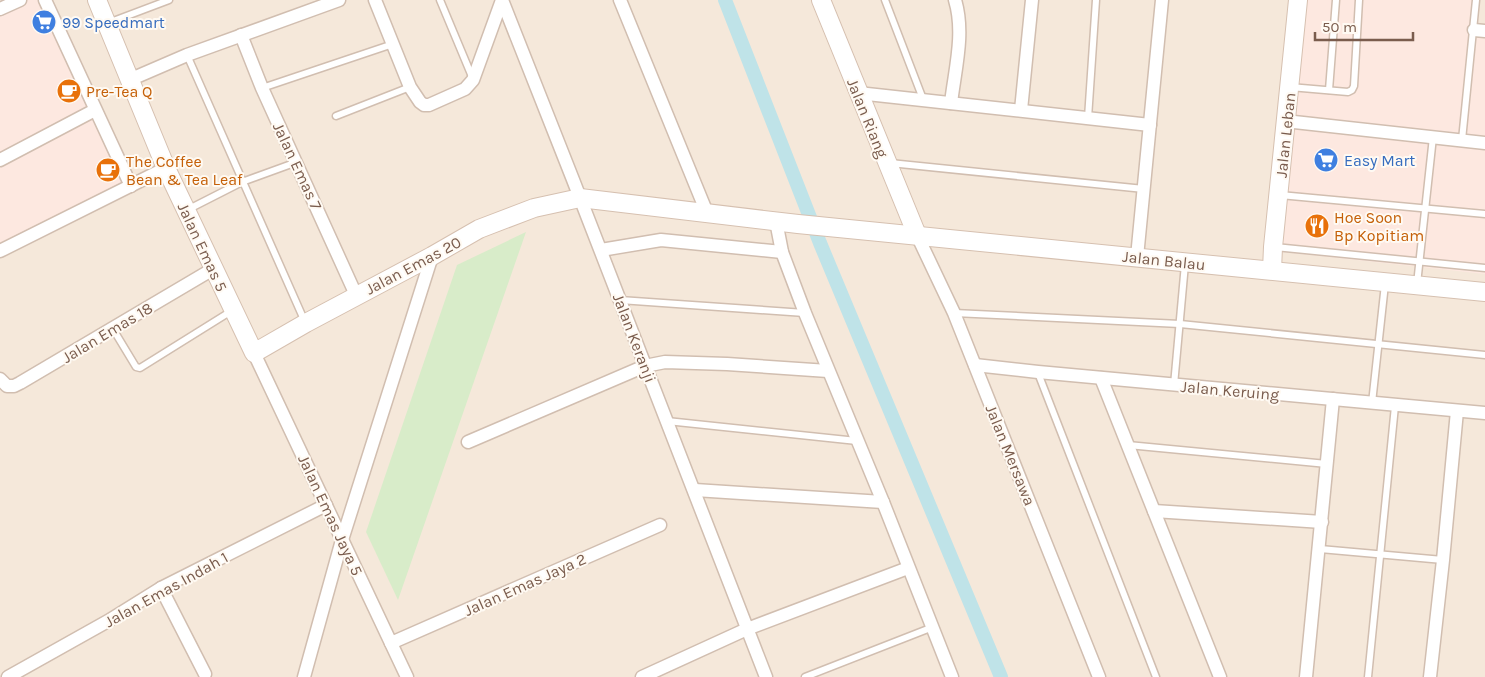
<svg xmlns="http://www.w3.org/2000/svg" width="1485" height="677" font-family="Karla,sans-serif">
	<style>
		.residential { fill: #f5e8da }
		.commercial { fill: #fde8e0 }
		.green { fill: #d8ecc9 }
		.lines { fill: none; stroke-linecap: round; stroke-linejoin: round }
		.canal { stroke: #bfe3e8; stroke-width: 14 }
		.lane-casing { stroke: #d1beb0; stroke-width: 9 }
		.street-casing { stroke: #d1beb0; stroke-width: 15 }
		.secondary-casing { stroke: #d6c0b0; stroke-width: 20 }
		.lane { stroke: #fff; stroke-width: 6 }
		.street { stroke: #fff; stroke-width: 12 }
		.secondary { stroke: #fff; stroke-width: 18 }
		.labels { text-anchor: middle; stroke-width: 4; stroke-linejoin: round; paint-order: stroke }
		.shop-label { font-size: 16px; fill: #366cbe; stroke: #fffaf3; text-anchor: start }
		.food-label { font-size: 16px; fill: #c56008; stroke: #fffaf3; text-anchor: start }
		.street-label { font-size: 16px; fill: #7a5c4d; stroke: #fffaf3 }
	</style>
	<rect width="100%" height="100%" fill="#fdf6ec"/>
	<rect class="residential" x="0" y="0" width="1485" height="677"/>
	<g class="commercial">
		<polygon points="9,0 50,0 137,189 0,256 0,4"/>
		<polygon points="1291,0 1479,0 1478,26 1485,27 1485,274 1264,250"/>
	</g>
	<polygon class="green" points="526,232 398,600 366,532 457,265"/>
	<g class="lines">
		<polyline class="canal" points="725,0 820,243 1001,677"/>
		<defs>
			<g id="lane">
				<polyline points="440,0 473,79"/>
				<polyline points="885,0 923,99"/>
				<polyline points="108,23 169,0"/>
				<polyline points="187,55 305,322"/>
				<polyline points="1290,87 1348,92 1352,90 1354,86 1359,0"/>
				<polyline points="262,88 393,44"/>
				<polyline points="1329,90 1336,0"/>
				<polyline points="336,116 410,87"/>
				<polyline points="1088,118 1096,0"/>
				<polyline points="1462,140 1476,0"/>
				<polyline points="890,163 1144,189"/>
				<polyline points="1280,195 1485,214"/>
				<polyline points="187,210 242,182 297,162"/>
				<polyline points="1275,247 1485,268"/>
				<polyline points="1417,284 1433,137"/>
				<polyline points="620,300 805,313"/>
				<polyline points="954,313 1180,324 1485,355"/>
				<polyline points="113,329 136,367 140,368 233,310"/>
				<polyline points="1038,373 1156,677"/>
				<polyline points="1174,385 1185,264"/>
				<polyline points="1372,403 1385,284"/>
				<polyline points="667,421 857,441"/>
				<polyline points="1128,445 1327,464"/>
				<polyline points="1320,549 1443,560"/>
				<polyline points="805,677 933,627"/>
				<polyline points="1368,677 1395,406"/>
			</g>
			<g id="street">
				<polyline points="45,0 131,186"/>
				<polyline points="375,0 410,87 420,102 424,105 429,105 465,89 473,80 502,0"/>
				<path d="M502,0C592,225 678,452 766,677"/>
				<polyline points="620,0 707,213"/>
				<polyline points="0,9 20,0"/>
				<polyline points="1474,30 1485,31"/>
				<polyline points="241,35 262,88 356,295"/>
				<polyline points="129,80 187,55 339,0"/>
				<polyline points="858,93 1150,125"/>
				<path d="M951,103C955,69 965,33 955,0"/>
				<polyline points="1021,110 1032,0"/>
				<polyline points="1285,121 1485,143"/>
				<polyline points="0,160 95,110"/>
				<polyline points="776,221 782,252 805,313 883,502 952,677"/>
				<polyline points="917,235 954,313 1099,677"/>
				<polyline points="601,250 661,240 782,252"/>
				<polyline points="0,251 166,168"/>
				<polyline points="1137,257 1162,0"/>
				<polyline points="254,353 407,677"/>
				<polyline points="975,365 1038,372 1485,413"/>
				<polyline points="1101,378 1220,677"/>
				<polyline points="0,379 7,386 14,386 20,383 213,269"/>
				<polyline points="468,442 645,366 665,362 727,364 828,371"/>
				<polyline points="695,490 883,502"/>
				<polyline points="1154,511 1322,522"/>
				<polyline points="161,588 205,674"/>
				<polyline points="391,643 660,525"/>
				<polyline points="8,677 108,621 161,588 326,505"/>
				<polyline points="304,677 342,540 432,256"/>
				<polyline points="642,677 747,629 908,568"/>
				<polyline points="1306,677 1333,399"/>
				<polyline points="1430,677 1443,560 1457,411"/>
			</g>
			<g id="secondary">
				<polyline points="97,0 166,168 254,353 306,323 432,256 479,229 534,208 580,198 798,224 1485,292"/>
				<polyline points="821,0 917,235"/>
				<polyline points="1272,270 1273,247 1298,0"/>
			</g>
		</defs>
		<use href="#lane" class="lane-casing"/>
		<use href="#street" class="street-casing"/>
		<use href="#secondary" class="secondary-casing"/>
		<use href="#lane" class="lane"/>
		<use href="#street" class="street"/>
		<use href="#secondary" class="secondary"/>
	</g>
	<defs>
		<symbol id="supermarket-disc" viewBox="-11 -11 22 22"><circle r="9.5" fill="#3f7fe0" stroke="#fffaf3"/><path d="M-6-5.5h2.5l.6 2H6L4.5 2H-2.5L-4.4-4H-6ZM-1.5 3.2a1.3 1.3 0 1 0 .1 0ZM3 3.2a1.3 1.3 0 1 0 .1 0Z" fill="#fff"/></symbol>
		<symbol id="cafe-disc" viewBox="-11 -11 22 22"><circle r="9.5" fill="#e8710a" stroke="#fffaf3"/><path d="M-5.5-4.5H6V0H3Q3 3.5 0 3.5H-2.5Q-5.5 3.5-5.5 0ZM3-3.2v2h1.7v-2ZM-6 4.5H4V6H-6Z" fill="#fff"/></symbol>
		<symbol id="restaurant-disc" viewBox="-11 -11 22 22"><circle r="9.5" fill="#e8710a" stroke="#fffaf3"/><path d="M-5-6h1v4h1v-4h1v4h1v-4h1v5L-1.5 .5V6h-2V.5L-5-1ZM5-6V6H3V1.5H1.5Q1.5-4 5-6Z" fill="#fff"/></symbol>
	</defs>
	<g fill-rule="evenodd">
		<use href="#supermarket-disc" x="30" y="8" width="28" height="28"/>
		<use href="#cafe-disc" x="55" y="77" width="28" height="28"/>
		<use href="#supermarket-disc" x="1312" y="146" width="28" height="28"/>
		<use href="#cafe-disc" x="94" y="156" width="28" height="28"/>
		<use href="#restaurant-disc" x="1303" y="212" width="28" height="28"/>
	</g>
	<g class="labels">
		<g class="shop-label">
			<text x="62" y="28">99 Speedmart</text>
			<text x="1344" y="166">Easy Mart</text>
		</g>
		<g class="food-label">
			<text x="86" y="97">Pre-Tea Q</text>
			<text x="126" y="167">The Coffee<tspan x="126" dy="18">Bean &amp; Tea Leaf</tspan></text>
			<text x="1334" y="223">Hoe Soon<tspan x="1334" dy="18">Bp Kopitiam</tspan></text>
		</g>
		<g class="street-label">
			<text transform="translate(868 118) rotate(68)" y="6">Jalan Riang</text>
			<text transform="translate(1285 135) rotate(-84)" y="6">Jalan Leban</text>
			<text transform="translate(298 166) rotate(65)" y="6">Jalan Emas 7</text>
			<text transform="translate(203 247) rotate(65)" y="6">Jalan Emas 5</text>
			<text transform="translate(1164 260) rotate(6)" y="6">Jalan Balau</text>
			<text transform="translate(413 265) rotate(-28)" y="6">Jalan Emas 20</text>
			<text transform="translate(107 332) rotate(-31)" y="6">Jalan Emas 18</text>
			<text transform="translate(635 338) rotate(69)" y="6">Jalan Keranji</text>
			<text transform="translate(1230 390) rotate(5)" y="6">Jalan Keruing</text>
			<text transform="translate(1011 455) rotate(68)" y="6">Jalan Mersawa</text>
			<text transform="translate(331 515) rotate(65)" y="6">Jalan Emas Jaya 5</text>
			<text transform="translate(525 584) rotate(-24)" y="6">Jalan Emas Jaya 2</text>
			<text transform="translate(166 589) rotate(-29)" y="6">Jalan Emas Indah 1</text>
		</g>
	</g>
	<path d="M1315 32v8h98v-8" fill="none" stroke="#7a5c4d" stroke-width="2.5"/>
	<text x="1322" y="32" font-size="15" fill="#7a5c4d" stroke="#fffaf3" stroke-width="4" paint-order="stroke">50 m</text>
</svg>
